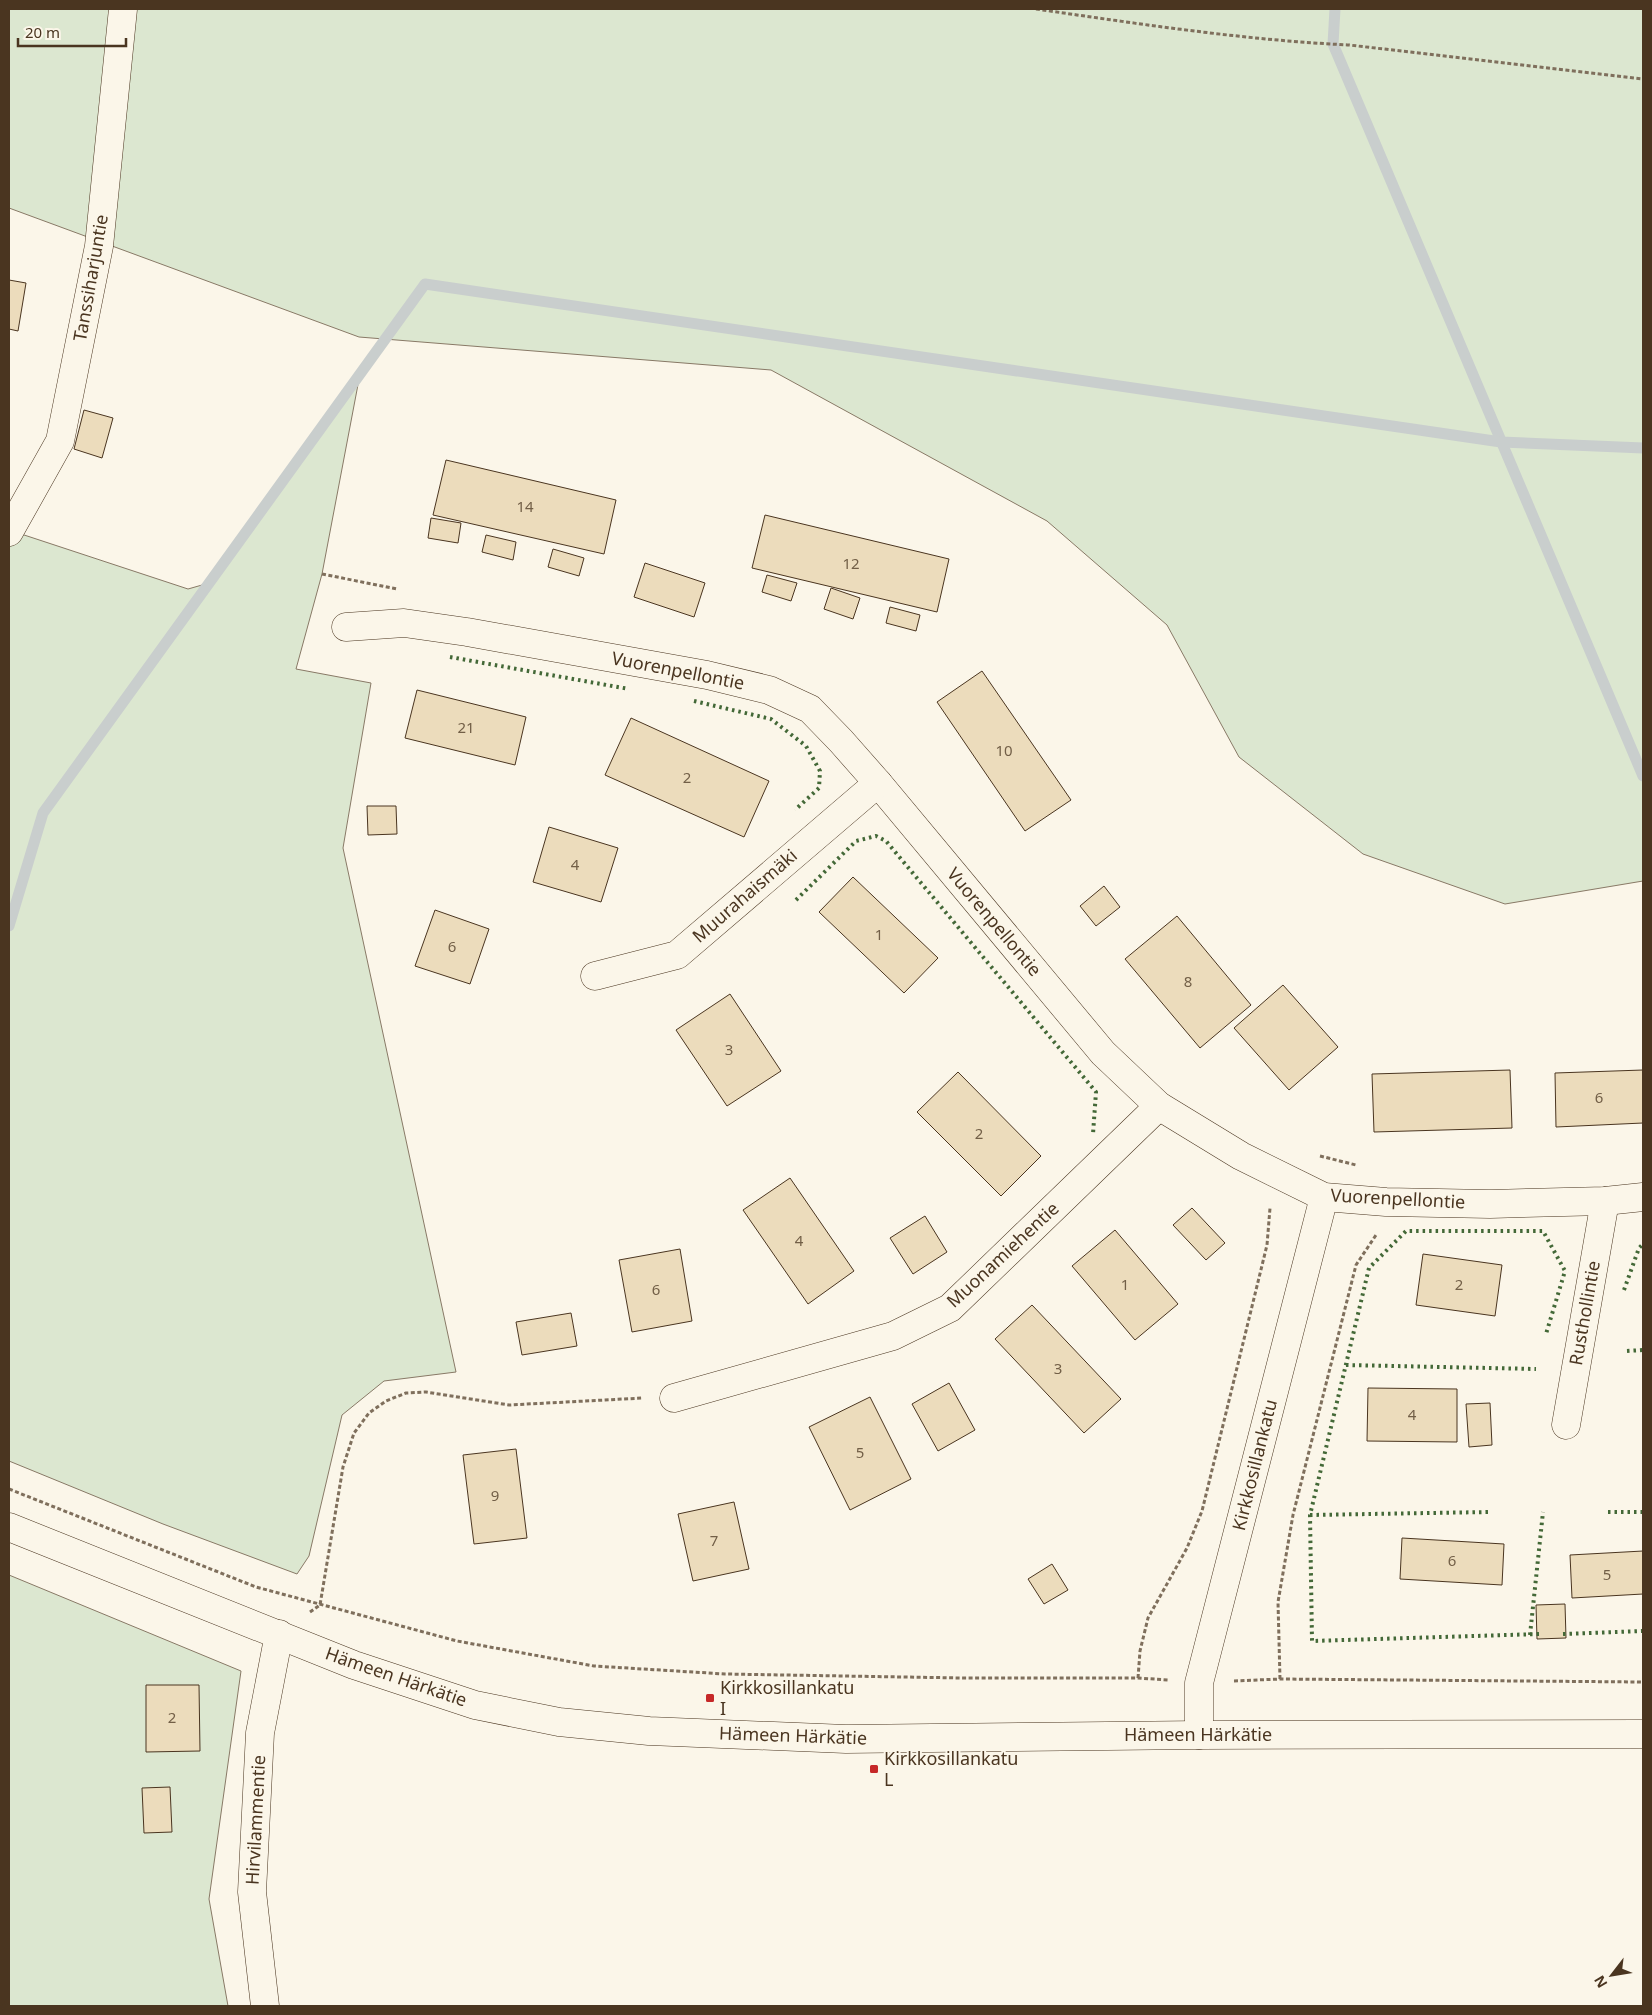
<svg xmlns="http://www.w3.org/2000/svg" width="1652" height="2015" font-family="'Noto Sans',sans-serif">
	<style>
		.green { fill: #dce7d0; stroke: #887966 }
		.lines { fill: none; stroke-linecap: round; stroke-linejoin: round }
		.stream { stroke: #c9cecd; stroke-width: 11 }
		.building { fill: #ecdcbc; stroke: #4a3520 }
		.street-casing { stroke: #4a3520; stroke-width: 29 }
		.secondary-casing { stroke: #4a3520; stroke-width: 29 }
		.path { stroke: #7f6f5c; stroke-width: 3; stroke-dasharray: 4 2.5; stroke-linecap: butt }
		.street { stroke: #fbf6e9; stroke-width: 28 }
		.secondary { stroke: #fbf6e9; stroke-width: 28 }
		.hedge { stroke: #436837; stroke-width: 4; stroke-dasharray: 2.5 4; stroke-linecap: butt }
		.poi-dot { fill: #c62828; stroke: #fbf6e9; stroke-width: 2 }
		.labels { text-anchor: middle; stroke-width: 4; stroke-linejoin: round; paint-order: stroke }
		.number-label { font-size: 15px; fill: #725f47 }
		.street-label { font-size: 18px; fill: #4a3520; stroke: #fbf6e9 }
		.poi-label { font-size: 18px; fill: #4a3520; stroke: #fbf6e9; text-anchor: start }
	</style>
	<rect width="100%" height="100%" fill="#fbf6e9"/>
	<g class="green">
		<polygon points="9,9 1643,9 1643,881 1505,904 1363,854 1239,757 1167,625 1047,521 771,370 359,337 9,208"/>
		<polygon points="360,374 322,574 296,669 371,683 343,848 456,1372 384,1381 342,1415 309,1556 297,1574 163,1524 9,1461 9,530 188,589 209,583"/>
		<polygon points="9,1575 241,1671 209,1899 228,2006 9,2006"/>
	</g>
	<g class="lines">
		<g class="stream">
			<polyline points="1335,9 1333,44 1643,776"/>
			<polyline points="9,926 43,813 425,284 1501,442 1643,448"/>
		</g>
	</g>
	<g class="building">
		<polygon points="9,280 26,283 18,331 9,329"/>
		<polygon points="84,410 113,418 102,458 74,449"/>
		<polygon points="446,460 616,500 604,554 433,515"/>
		<polygon points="765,515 949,559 937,612 752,568"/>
		<polygon points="431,518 461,523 458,543 428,538"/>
		<polygon points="486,535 516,542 513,560 482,552"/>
		<polygon points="553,549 584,558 579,576 548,567"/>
		<polygon points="645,563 705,583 694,617 634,597"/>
		<polygon points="767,575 797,583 791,601 762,592"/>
		<polygon points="831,588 860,598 853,619 824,609"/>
		<polygon points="890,607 920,615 916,631 886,623"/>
		<polygon points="982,671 1071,800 1025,831 937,702"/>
		<polygon points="417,690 526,717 515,765 405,738"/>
		<polygon points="631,718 769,781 744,837 605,775"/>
		<polygon points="367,806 396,806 397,834 368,835"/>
		<polygon points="549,827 618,848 601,902 533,882"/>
		<polygon points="853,877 938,958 904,993 819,912"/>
		<polygon points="1104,886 1120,907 1096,926 1080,906"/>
		<polygon points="435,910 489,929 470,984 415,966"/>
		<polygon points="1177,916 1251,1005 1200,1048 1125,959"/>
		<polygon points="1283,985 1338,1047 1289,1090 1234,1028"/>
		<polygon points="730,994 781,1071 727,1106 676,1030"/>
		<polygon points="1510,1070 1512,1128 1374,1132 1372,1074"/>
		<polygon points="1643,1070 1643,1123 1556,1127 1555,1073"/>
		<polygon points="958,1072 1041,1156 1001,1196 917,1112"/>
		<polygon points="790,1178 854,1271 808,1304 743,1210"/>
		<polygon points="1192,1208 1225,1243 1206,1260 1173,1225"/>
		<polygon points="925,1216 947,1252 913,1274 890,1238"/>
		<polygon points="1115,1230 1178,1304 1135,1340 1072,1266"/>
		<polygon points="680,1249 692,1321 632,1332 619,1260"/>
		<polygon points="1423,1254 1502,1265 1495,1316 1416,1305"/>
		<polygon points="1032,1305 1121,1399 1084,1433 995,1339"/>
		<polygon points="571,1313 577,1346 522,1355 516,1322"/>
		<polygon points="949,1383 975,1430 938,1451 912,1404"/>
		<polygon points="1368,1388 1457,1389 1457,1442 1367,1441"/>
		<polygon points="870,1397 911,1479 850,1510 809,1427"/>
		<polygon points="1490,1403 1492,1445 1469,1447 1466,1404"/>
		<polygon points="516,1449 527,1538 474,1544 463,1455"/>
		<polygon points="734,1502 749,1569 693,1581 678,1514"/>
		<polygon points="1402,1538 1504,1544 1502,1585 1400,1579"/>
		<polygon points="1643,1551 1643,1594 1572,1598 1570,1555"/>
		<polygon points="1052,1564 1068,1590 1044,1604 1028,1579"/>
		<polygon points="1565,1604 1566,1638 1537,1639 1536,1605"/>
		<polygon points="146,1685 199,1685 200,1751 146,1752"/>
		<polygon points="170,1787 172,1832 144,1833 142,1788"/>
	</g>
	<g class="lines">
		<defs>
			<g id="street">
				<polyline points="9,532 60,441 99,246 123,9"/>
				<polyline points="346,627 404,623 467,632 707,675 769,690 810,709 841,741 878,783 1103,1053 1159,1106 1241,1156 1324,1197 1386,1202 1490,1204 1605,1201 1643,1197"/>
				<polyline points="595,976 677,955 878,783"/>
				<polyline points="674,1398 893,1336 950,1308 1159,1106"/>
				<polyline points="1566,1425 1605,1201"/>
				<polyline points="1199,1735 1199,1683 1324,1197"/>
				<polyline points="265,2006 252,1892 260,1733 279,1634"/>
			</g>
			<polyline id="secondary" points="9,1527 354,1665 475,1705 559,1722 649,1731 846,1739 1199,1735 1643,1734"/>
		</defs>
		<use href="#street" class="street-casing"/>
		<use href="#secondary" class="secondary-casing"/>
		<g class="path">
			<path d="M1036,9C1140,24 1244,40 1349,45L1643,79"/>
			<polyline points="322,574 397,589"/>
			<polyline points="1320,1156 1356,1165"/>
			<polyline points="9,1489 256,1587 457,1641 594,1666 725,1674 963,1678 1138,1678 1168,1680"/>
			<polyline points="310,1612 320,1605 343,1467 354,1433 369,1413 386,1401 406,1393 426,1392 509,1405 643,1398"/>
			<polyline points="1138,1678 1140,1651 1148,1618 1187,1548 1202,1511 1267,1245 1270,1208"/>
			<polyline points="1280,1679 1278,1602 1293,1515 1356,1265 1376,1235"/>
			<polyline points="1234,1681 1280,1679 1643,1682"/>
		</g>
		<use href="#street" class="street"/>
		<use href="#secondary" class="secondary"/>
		<g class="hedge">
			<polyline points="450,657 629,689"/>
			<polyline points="694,701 771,719 806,746 820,771 819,788 795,810"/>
			<polyline points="796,900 856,841 876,836 886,841 1096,1092 1093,1134"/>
			<polyline points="1624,1290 1639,1248 1643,1244"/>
			<polyline points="1627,1351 1643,1350"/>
			<polyline points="1346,1365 1536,1369"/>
			<polyline points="1608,1512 1643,1512"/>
			<polyline points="1310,1515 1489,1512"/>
			<polyline points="1539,1634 1312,1641 1310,1515 1369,1268 1406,1231 1543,1231 1565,1271 1546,1334"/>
			<polyline points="1563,1634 1643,1631"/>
			<polyline points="1530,1635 1543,1512"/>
		</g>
	</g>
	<g class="poi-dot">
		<rect x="705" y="1693" width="10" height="10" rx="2.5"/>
		<rect x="869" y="1764" width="10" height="10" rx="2.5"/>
	</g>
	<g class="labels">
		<g class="number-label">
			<text x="525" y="512">14</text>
			<text x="851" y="569">12</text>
			<text x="466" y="733">21</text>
			<text x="1004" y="756">10</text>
			<text x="687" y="783">2</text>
			<text x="575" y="870">4</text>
			<text x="879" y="940">1</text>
			<text x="452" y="952">6</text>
			<text x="1188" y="987">8</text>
			<text x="729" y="1055">3</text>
			<text x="1599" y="1103">6</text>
			<text x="979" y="1139">2</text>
			<text x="799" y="1246">4</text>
			<text x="1125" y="1290">1</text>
			<text x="1459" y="1290">2</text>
			<text x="656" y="1295">6</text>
			<text x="1058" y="1374">3</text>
			<text x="1412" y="1420">4</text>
			<text x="860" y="1458">5</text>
			<text x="495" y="1501">9</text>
			<text x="714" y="1546">7</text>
			<text x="1452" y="1566">6</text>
			<text x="1607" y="1580">5</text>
			<text x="172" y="1723">2</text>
		</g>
		<g class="street-label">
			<text transform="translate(91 278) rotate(-80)" y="6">Tanssiharjuntie</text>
			<text transform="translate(678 671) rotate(11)" y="6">Vuorenpellontie</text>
			<text transform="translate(745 896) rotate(-41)" y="6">Muurahaismäki</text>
			<text transform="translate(994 922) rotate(50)" y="6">Vuorenpellontie</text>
			<text transform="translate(1398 1199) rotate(3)" y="6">Vuorenpellontie</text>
			<text transform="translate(1003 1255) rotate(-43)" y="6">Muonamiehentie</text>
			<text transform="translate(1585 1313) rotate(-80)" y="6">Rusthollintie</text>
			<text transform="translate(1255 1465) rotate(-76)" y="6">Kirkkosillankatu</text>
			<text transform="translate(396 1677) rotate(19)" y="6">Hämeen Härkätie</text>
			<text x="1198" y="1741">Hämeen Härkätie</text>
			<text transform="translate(793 1736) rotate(2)" y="6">Hämeen Härkätie</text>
			<text transform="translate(256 1820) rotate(-87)" y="6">Hirvilammentie</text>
		</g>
		<g class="poi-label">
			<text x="720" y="1694">Kirkkosillankatu<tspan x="720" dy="21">I</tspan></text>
			<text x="884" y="1765">Kirkkosillankatu<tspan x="884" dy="21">L</tspan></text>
		</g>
	</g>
	<rect width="1652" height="2015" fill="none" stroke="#4a3520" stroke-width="20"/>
	<g transform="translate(1612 1975) rotate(239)" stroke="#fbf6e9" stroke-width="4" paint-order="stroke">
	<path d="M0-4L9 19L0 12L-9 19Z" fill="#4a3520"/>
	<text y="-8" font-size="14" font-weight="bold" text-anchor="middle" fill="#4a3520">N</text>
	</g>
	<path d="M18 38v8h108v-8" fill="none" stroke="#4a3520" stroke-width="2.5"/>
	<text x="25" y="38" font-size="15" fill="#4a3520" stroke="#fbf6e9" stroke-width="4" paint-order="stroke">20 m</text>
</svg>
